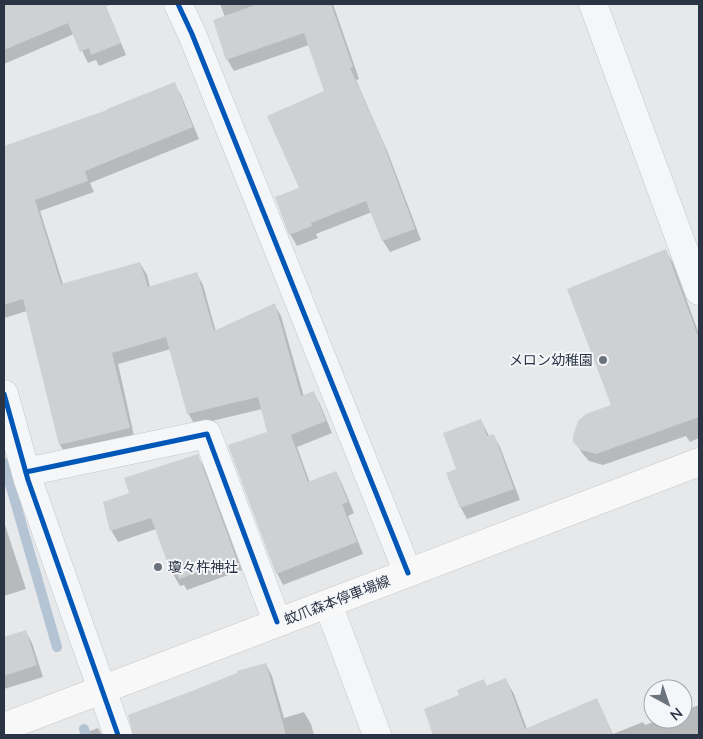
<svg xmlns="http://www.w3.org/2000/svg" width="703" height="739" font-family="Lato,'Noto Sans JP',sans-serif">
	<style>
		.shadow { fill: #0003 }
		.lines { fill: none; stroke-linecap: round; stroke-linejoin: round }
		.stream { stroke: #b4c4d5; stroke-width: 10 }
		.building { fill: #ced0d3 }
		.minor-casing { stroke: #c4c6c8; stroke-width: 29 }
		.secondary-casing { stroke: #c4c6c8; stroke-width: 29 }
		.minor { stroke: #f5f6f7; stroke-width: 28 }
		.secondary { stroke: #f8f8f8; stroke-width: 28 }
		.cycleway-casing { stroke: #f4f6f9; stroke-width: 8 }
		.cycleway { stroke: #0057b8; stroke-width: 5 }
		.poi-dot { fill: #6c737f; stroke: #f4f6f9; stroke-width: 2 }
		.labels { text-anchor: middle; stroke-width: 4; stroke-linejoin: round; paint-order: stroke }
		.poi-label { font-size: 14px; fill: #2b3445; stroke: #f4f6f9; text-anchor: end }
		.street-label { font-size: 14px; fill: #2b3445; stroke: #f4f6f9 }
	</style>
	<rect width="100%" height="100%" fill="#e6e8ea"/>
	<g class="shadow">
		<polygon points="4,4 105,4 126,55 99,66 96,60 88,63 74,34 4,64"/>
		<polygon points="220,4 333,4 359,79 356,80 388,153 421,240 390,252 383,241 372,212 316,234 318,238 297,246 290,234 326,91 309,45 234,71 227,59 225,17"/>
		<polygon points="174,83 181,95 199,139 90,183 94,192 40,211 63,284 140,263 147,275 150,287 196,273 203,285 216,332 274,304 281,316 304,397 314,393 320,404 332,433 297,447 310,483 336,472 342,484 354,513 348,516 363,554 283,585 277,573 269,433 262,409 195,425 188,413 171,349 118,364 135,440 67,456 60,445 27,311 4,318 4,146 5,147 109,111"/>
		<polygon points="666,251 673,263 699,334 699,438 690,442 686,436 603,465 589,461 582,453 575,441 612,405"/>
		<polygon points="481,420 489,436 493,435 500,447 520,500 467,519 461,508 458,470"/>
		<polygon points="197,456 204,467 242,570 187,590 184,585 180,586 173,574 156,529 118,542 111,530 130,494"/>
		<polygon points="4,522 26,589 4,596"/>
		<polygon points="26,632 32,643 43,677 4,689 4,639"/>
		<polygon points="266,664 272,676 284,718 304,712 311,724 314,735 134,735 134,730"/>
		<polygon points="506,680 514,694 527,729 597,700 613,734 643,722 645,725 662,719 683,719 683,711 699,705 699,735 435,735 425,710 460,696 483,681 487,687"/>
		<polygon points="98,728 102,735 80,735"/>
	</g>
	<g class="lines">
		<g class="stream">
			<polyline points="4,463 57,647"/>
			<polyline points="84,729 86,735"/>
		</g>
	</g>
	<g class="building">
		<polygon points="4,4 112,4 106,7 121,43 91,55 89,48 80,52 68,23 4,50"/>
		<polygon points="258,4 331,4 353,67 350,68 382,140 415,229 382,241 366,201 311,223 312,226 289,235 275,197 299,188 267,116 324,91 304,33 226,60 213,20"/>
		<polygon points="175,82 193,127 85,171 88,181 35,200 61,284 140,262 148,287 197,272 214,331 275,303 301,396 314,391 326,421 291,435 308,482 336,471 348,502 342,504 357,542 276,574 228,445 267,432 258,397 187,414 166,337 112,353 130,428 59,445 23,299 4,305 4,146 107,110 107,109"/>
		<polygon points="666,249 699,339 699,417 596,454 581,450 573,442 573,436 578,421 586,414 611,405 567,289"/>
		<polygon points="481,419 487,436 494,434 514,489 460,508 446,473 456,469 443,433"/>
		<polygon points="198,454 236,558 179,579 177,573 172,575 151,518 110,531 103,502 129,493 124,478"/>
		<polygon points="26,630 37,665 4,676 4,637"/>
		<polygon points="266,663 286,735 133,735 128,715 192,691 237,673 237,671"/>
		<polygon points="506,678 525,729 597,698 613,735 433,735 424,709 459,695 457,690 484,679 486,686"/>
	</g>
	<g class="lines">
		<defs>
			<g id="minor">
				<polyline points="178,4 192,34 408,573"/>
				<polyline points="593,4 699,291"/>
				<polyline points="4,394 28,480 118,735"/>
				<polyline points="26,472 207,434 277,622"/>
				<polyline points="328,604 377,735"/>
			</g>
			<polyline id="secondary" points="4,727 699,462"/>
		</defs>
		<use href="#minor" class="minor-casing"/>
		<use href="#secondary" class="secondary-casing"/>
		<use href="#minor" class="minor"/>
		<use href="#secondary" class="secondary"/>
		<defs>
			<g id="cycleway">
				<polyline points="178,4 192,34 408,573"/>
				<polyline points="4,394 28,480 118,735"/>
				<polyline points="26,472 207,434 277,622"/>
			</g>
		</defs>
		<use href="#cycleway" class="cycleway-casing"/>
		<use href="#cycleway" class="cycleway"/>
	</g>
	<g class="poi-dot">
		<circle cx="603" cy="360" r="5"/>
		<circle cx="158" cy="567" r="5"/>
	</g>
	<g class="labels">
		<g class="poi-label">
			<text x="593" y="365">メロン幼稚園</text>
			<text x="168" y="572" text-anchor="start">瓊々杵神社</text>
		</g>
		<g class="street-label">
			<text transform="translate(337 600) rotate(-21)" y="5">蚊爪森本停車場線</text>
		</g>
	</g>
	<rect width="703" height="739" fill="none" stroke="#2b3445" stroke-width="10"/>
	<g transform="translate(668 704) rotate(140)"><circle r="24" fill="#f4f6f9" stroke="#a4a8b1"/>
	<path d="M0-4L9 19L0 12L-9 19Z" fill="#6c737f"/>
	<text y="-8" font-size="14" font-weight="bold" text-anchor="middle" fill="#2b3445">N</text>
	</g>
</svg>
